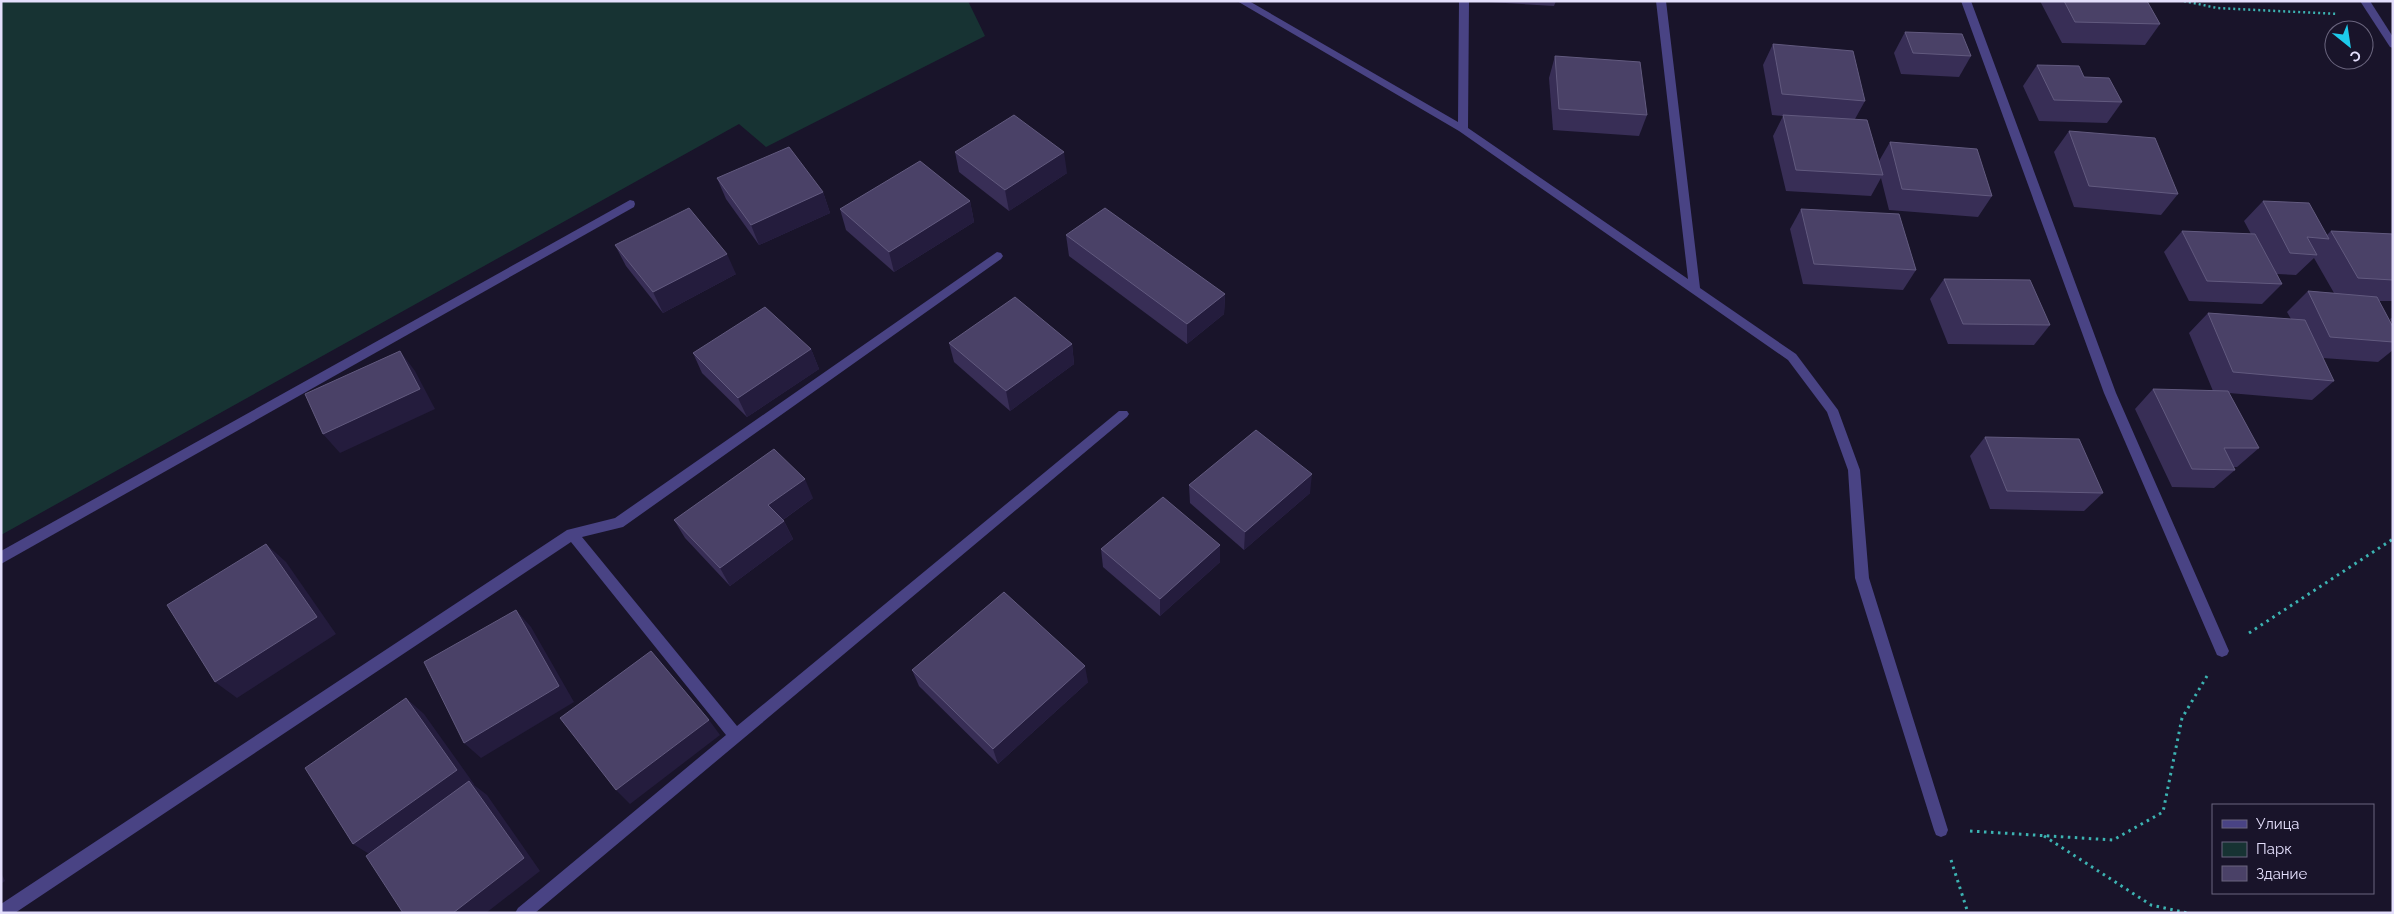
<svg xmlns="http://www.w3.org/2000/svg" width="2394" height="914" font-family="Raleway,sans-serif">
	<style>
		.green { fill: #173333 }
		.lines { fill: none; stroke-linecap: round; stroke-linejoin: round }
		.path-far1 { stroke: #3cb3b2; stroke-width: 2.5; stroke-dasharray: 2 3; stroke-linecap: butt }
		.path { stroke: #3cb3b2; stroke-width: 3; stroke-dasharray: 2.5 4.5; stroke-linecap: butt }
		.street { fill: #494384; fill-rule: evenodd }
		.wall { fill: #382e56 }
		.shaded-wall { fill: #241c3d }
		.building { fill: #4a4167; stroke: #625a7f }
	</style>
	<rect width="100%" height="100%" fill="#19142a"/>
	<polygon class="green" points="1,1 968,1 985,36 766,147 739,124 1,535"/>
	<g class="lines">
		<polyline class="path-far1" points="2184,1 2217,8 2338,14"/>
		<g class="path">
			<polyline points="2249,633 2393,539"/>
			<polyline points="1970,831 2113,840 2163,812 2182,718 2207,676"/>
			<polyline points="2044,836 2151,905 2188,913"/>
			<polyline points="1951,860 1968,913"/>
		</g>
		<g class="street">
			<polygon points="1237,1 1249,1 1458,122 1459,1 1469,1 1468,128 1688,279 1656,1 1666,1 1700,288 1796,354 1838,410 1860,470 1869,578 1948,830 1946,835 1941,837 1936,835 1934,830 1855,578 1848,470 1827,412 1788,360 1459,131"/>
			<polygon points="1961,1 1971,1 2116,393 2229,651 2227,655 2222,657 2217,655 2104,393"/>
			<polygon points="2360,1 2370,1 2393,37 2393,48 2390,47"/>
			<polygon points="630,200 634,201 635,204 634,207 1,564 1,551"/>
			<polygon points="997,252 1001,253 1003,256 1001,259 623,527 582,537 737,726 1119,411 1127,411 1129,414 1127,417 535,913 515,913 518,908 726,735 571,542 15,913 1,913 1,904 567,530 615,518"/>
		</g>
	</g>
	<g class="wall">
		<polygon points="1489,1 1556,1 1554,6 1489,2"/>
		<polygon points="2040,1 2147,1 2160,24 2145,45 2062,43"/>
		<polygon points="1905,32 1971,56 1959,77 1901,74 1894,53"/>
		<polygon points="1773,44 1865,101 1855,119 1879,161 1890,142 1992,196 1978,217 1889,210 1881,178 1871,196 1786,191 1773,136 1783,116 1772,115 1763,65"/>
		<polygon points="1555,56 1647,115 1639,136 1553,130 1549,78"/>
		<polygon points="2037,65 2084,77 2122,102 2107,123 2039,121 2023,86"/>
		<polygon points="2069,131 2178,194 2161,215 2074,207 2054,152"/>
		<polygon points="955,152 1067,173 1009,211 959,172"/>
		<polygon points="717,178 823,192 830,213 759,245 726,199"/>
		<polygon points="970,201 974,222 894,272 846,230 840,209"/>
		<polygon points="2263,201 2327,235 2331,231 2393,234 2393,301 2379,301 2393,327 2393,350 2378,362 2323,358 2334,381 2312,400 2229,393 2259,448 2237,467 2234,467 2235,470 2214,488 2172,487 2135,409 2153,389 2213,391 2189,333 2208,313 2291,319 2287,312 2308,291 2334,293 2314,258 2296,275 2277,274 2282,284 2262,304 2189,301 2164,252 2182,231 2251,234 2244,221"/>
		<polygon points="1801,209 1916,270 1903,290 1803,284 1790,229"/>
		<polygon points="1066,235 1225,294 1224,314 1187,344 1069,256"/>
		<polygon points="615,245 736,274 663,313 626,266"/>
		<polygon points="1944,279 2050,325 2034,345 1948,344 1930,299"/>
		<polygon points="2393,317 2393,324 2390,319"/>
		<polygon points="949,343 1072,344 1074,364 1010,411 954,362"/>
		<polygon points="811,349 819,369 747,417 702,373 693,353"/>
		<polygon points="1985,437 2103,493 2084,511 1990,509 1970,456"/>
		<polygon points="1189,485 1310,493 1244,550 1190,503"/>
		<polygon points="813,498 783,520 784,521 793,539 730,586 685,538 674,520"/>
		<polygon points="1220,545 1220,562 1160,616 1103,567 1101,549"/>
		<polygon points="912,670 1088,682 998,764 919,686"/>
	</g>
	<g class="shaded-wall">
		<polygon points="1064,152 1067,173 1009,211 1005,190"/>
		<polygon points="823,192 830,213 759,245 751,225"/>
		<polygon points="970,201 974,222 894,272 889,252"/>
		<polygon points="727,254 736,274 663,313 653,292"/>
		<polygon points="1225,294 1224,314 1187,344 1187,324"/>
		<polygon points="1072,344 1074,364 1010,411 1006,391"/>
		<polygon points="811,349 819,369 747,417 738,398"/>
		<polygon points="400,351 415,371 435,409 340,453 323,434"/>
		<polygon points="1312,474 1310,493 1244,550 1245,532"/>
		<polygon points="805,479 813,498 777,524 768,505"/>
		<polygon points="784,521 793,539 730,586 720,568"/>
		<polygon points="266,544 286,562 336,634 237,698 215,682"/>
		<polygon points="1220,545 1220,562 1160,616 1160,599"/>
		<polygon points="516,610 531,627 574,702 481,758 464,743"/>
		<polygon points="1085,666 1088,682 998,764 993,749"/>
		<polygon points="406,698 424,714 474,784 474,785 487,795 540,871 486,913 453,913 374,857 353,844"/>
		<polygon points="709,720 720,735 630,804 616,790"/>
		<polygon points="1,872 5,881 1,884"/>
	</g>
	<g class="building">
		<polygon points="2064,1 2147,1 2160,24 2075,22"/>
		<polygon points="1905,32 1962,34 1971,56 1913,53"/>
		<polygon points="1773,44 1853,51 1865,101 1782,94"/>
		<polygon points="1555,56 1640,62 1647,115 1559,109"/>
		<polygon points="2037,65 2079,66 2084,77 2109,78 2122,102 2054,100"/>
		<polygon points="1014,115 1064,152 1005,190 955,152"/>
		<polygon points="1783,115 1867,120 1883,175 1796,170"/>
		<polygon points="2069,131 2155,138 2178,194 2089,186"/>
		<polygon points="1890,142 1977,149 1992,196 1902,189"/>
		<polygon points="789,147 823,192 751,225 717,178"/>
		<polygon points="920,161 970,201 889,252 840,209"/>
		<polygon points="2263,201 2309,203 2329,239 2307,237 2317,255 2290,253"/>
		<polygon points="689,208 727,254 653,292 615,245"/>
		<polygon points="1105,208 1225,294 1187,324 1066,235"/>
		<polygon points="1801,209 1899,214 1916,270 1814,264"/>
		<polygon points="2182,231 2255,234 2282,284 2207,281"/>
		<polygon points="2331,231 2393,234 2393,280 2358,278"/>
		<polygon points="1944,279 2030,280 2050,325 1963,324"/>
		<polygon points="2308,291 2377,297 2393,327 2393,342 2330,337"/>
		<polygon points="1015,297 1072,344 1006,391 949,343"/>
		<polygon points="765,307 811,349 738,398 693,353"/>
		<polygon points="2208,313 2305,320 2334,381 2233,372"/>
		<polygon points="400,351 420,389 323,434 305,394"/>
		<polygon points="2153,389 2228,391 2259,448 2224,448 2235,470 2192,469"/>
		<polygon points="1256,430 1312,474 1245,532 1189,485"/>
		<polygon points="1985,437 2079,439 2103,493 2007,491"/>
		<polygon points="774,449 805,479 768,505 784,521 720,568 674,520"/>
		<polygon points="1163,497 1220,545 1160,599 1101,549"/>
		<polygon points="266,544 317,617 215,682 167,605"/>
		<polygon points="1004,592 1085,666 993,749 912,670"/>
		<polygon points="516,610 559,686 464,743 424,662"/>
		<polygon points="651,651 709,720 616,790 560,718"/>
		<polygon points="406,698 457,770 353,844 305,768"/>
		<polygon points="469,781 524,858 453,913 403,913 366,856"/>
	</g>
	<rect width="2394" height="914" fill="none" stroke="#e4dffc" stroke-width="5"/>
	<rect x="2212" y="804" width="162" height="90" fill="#19142a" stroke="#6a657e"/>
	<rect x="2222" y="820" width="25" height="8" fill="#494384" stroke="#6a657e"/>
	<text x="2256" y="829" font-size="15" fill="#e4dffc">Улица</text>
	<rect x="2222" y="842" width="25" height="15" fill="#173333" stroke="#6a657e"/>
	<text x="2256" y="854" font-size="15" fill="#e4dffc">Парк</text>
	<rect x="2222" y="866" width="25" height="15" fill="#4a4167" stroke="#6a657e"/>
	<text x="2256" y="879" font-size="15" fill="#e4dffc">Здание</text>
	<g transform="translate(2349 45) rotate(150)"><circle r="24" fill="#19142a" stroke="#6a657e"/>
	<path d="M0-4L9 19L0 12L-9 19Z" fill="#1dcbeb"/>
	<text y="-8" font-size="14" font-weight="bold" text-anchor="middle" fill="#e4dffc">С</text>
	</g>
</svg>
